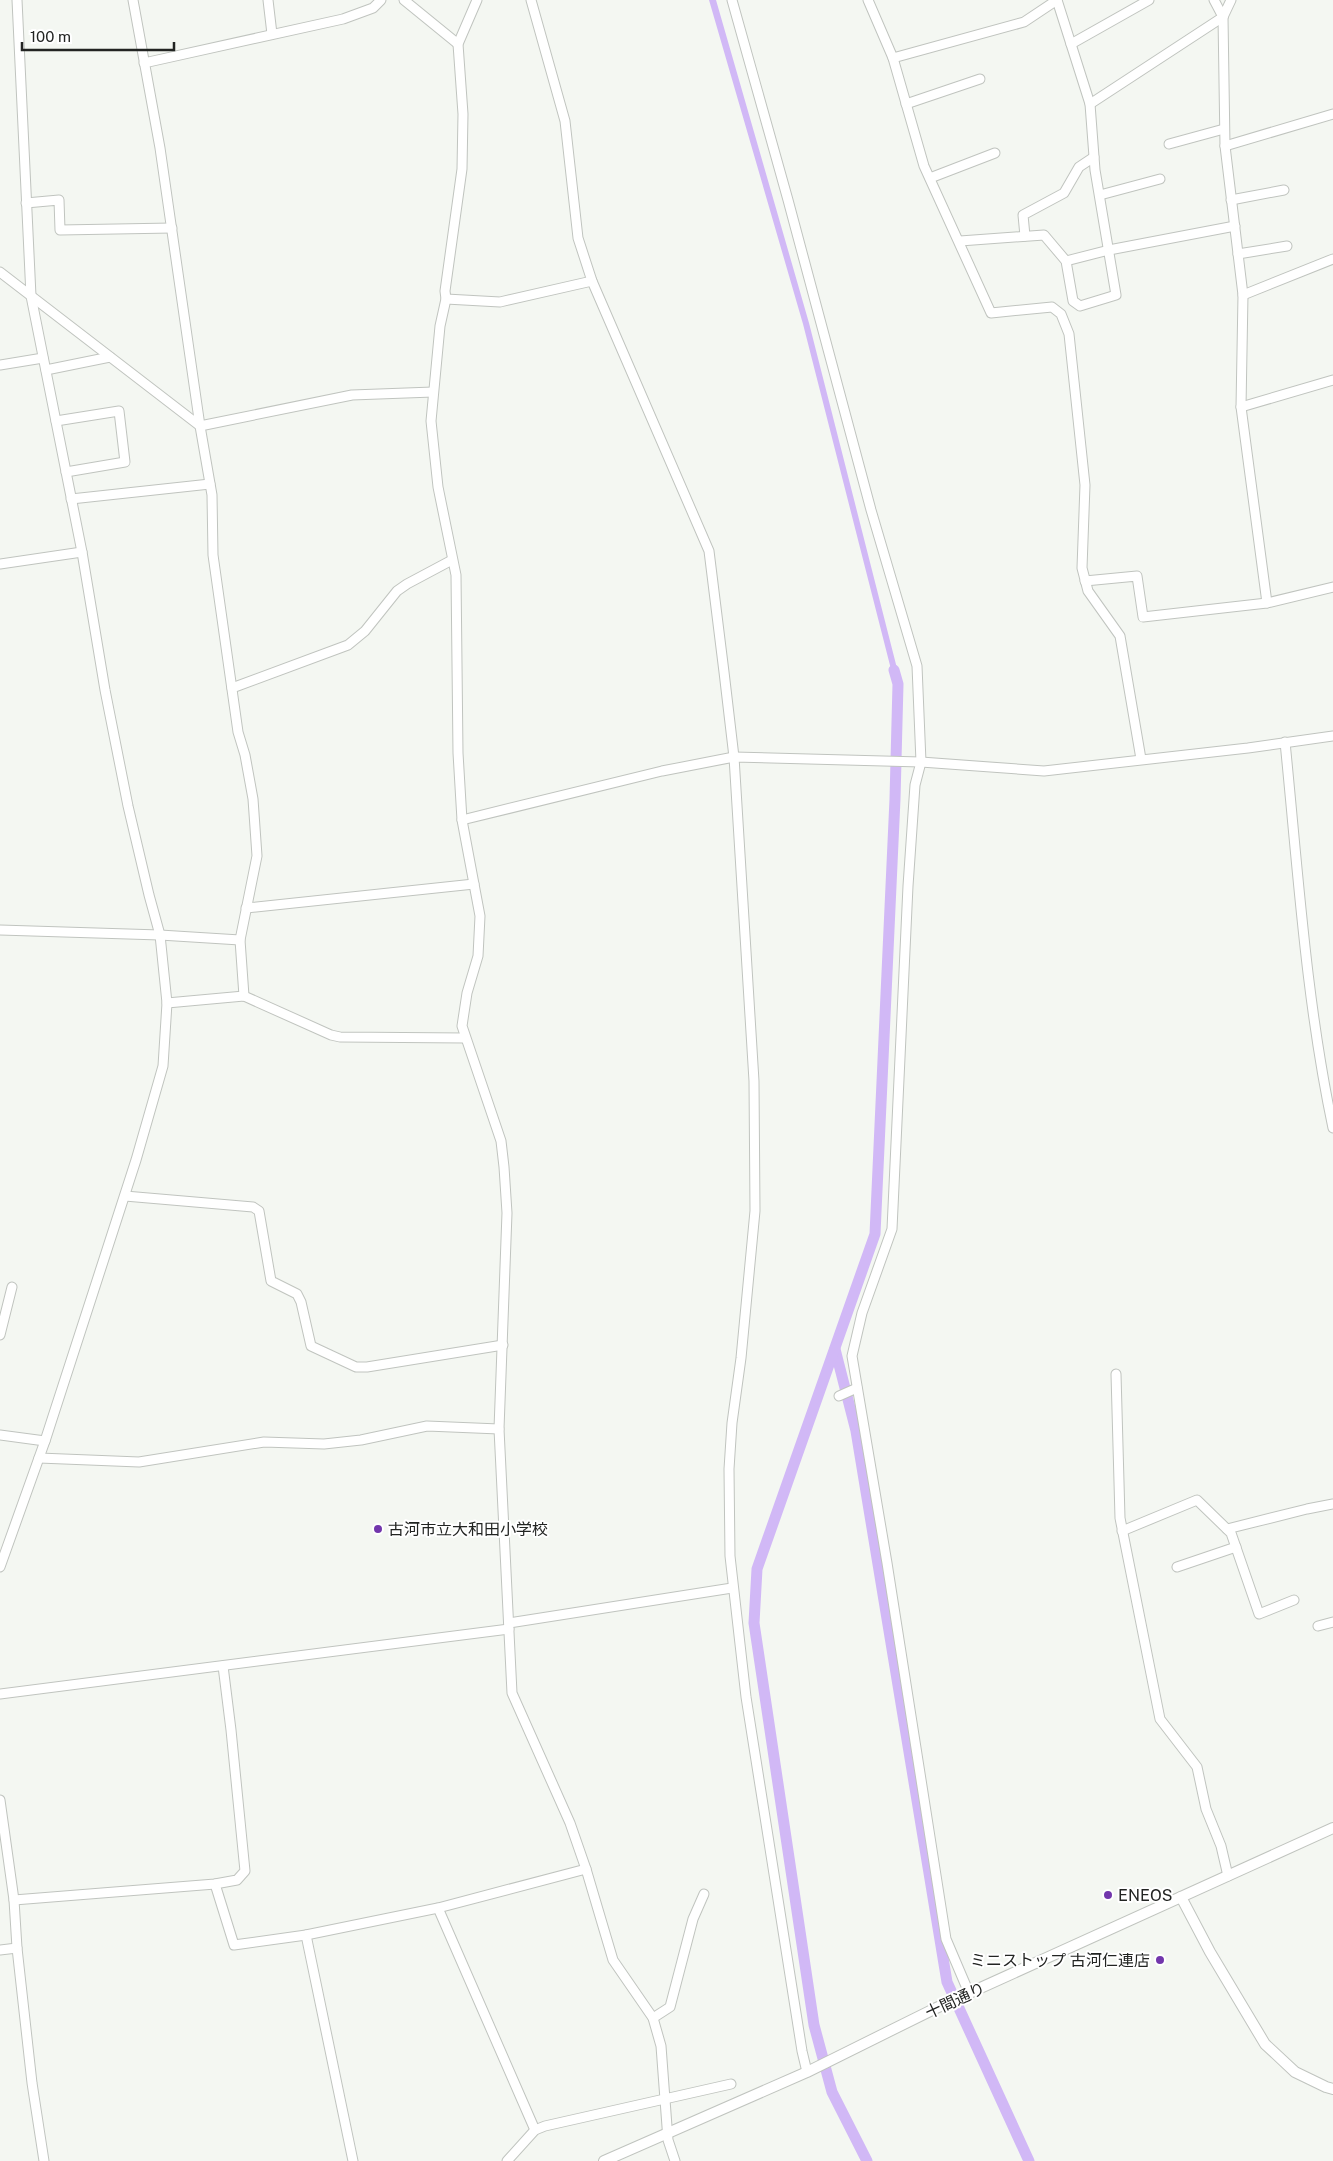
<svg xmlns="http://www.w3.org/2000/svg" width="1333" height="2161" font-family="'Public Sans','Noto Sans JP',sans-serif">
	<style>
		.water { fill: #d1b8f6 }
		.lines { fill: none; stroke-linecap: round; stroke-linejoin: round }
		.canal { stroke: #d1b8f6; stroke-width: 11 }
		.minor-casing { stroke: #c0c4bf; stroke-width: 11 }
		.tertiary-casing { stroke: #c0c4bf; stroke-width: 12 }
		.minor { stroke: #fff; stroke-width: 9 }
		.tertiary { stroke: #fff; stroke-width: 10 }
		.poi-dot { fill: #7236ac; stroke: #fff; stroke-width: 2 }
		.labels { text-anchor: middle; stroke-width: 4; stroke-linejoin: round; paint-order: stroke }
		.poi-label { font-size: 16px; fill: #222422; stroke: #fff; text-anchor: start }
		.street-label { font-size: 16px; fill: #222422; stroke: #fff }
	</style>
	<rect width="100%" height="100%" fill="#f4f7f2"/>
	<polygon class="water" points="709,0 716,0 809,323 901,684 895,685 803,324"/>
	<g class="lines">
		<g class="canal">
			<polyline points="835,1349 856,1431 947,1982 1029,2161"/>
			<polyline points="867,2161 832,2092 814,2025 754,1623 757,1569 875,1234 895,799 898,684 894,670"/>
		</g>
		<defs>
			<g id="minor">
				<polyline points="133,0 160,148 200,426 212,495 213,555 238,732 245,755 253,799 257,856 240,940 244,996"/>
				<polyline points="268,0 272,34"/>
				<polyline points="404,0 458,44"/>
				<polyline points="477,0 458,44 463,114 462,169 445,291 446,299 440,326 431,421 438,487 456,575 458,753 462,820 480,916 478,956 467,993 462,1026 501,1141 504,1167 507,1213 499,1429 512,1693 570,1823 586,1869 613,1960 653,2018 661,2046 668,2140 675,2161"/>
				<polyline points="531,0 565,121 578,238 592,281 709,551 724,672 734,757 754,1081 755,1211 741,1358 732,1423 729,1469 730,1556 746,1697 802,2051 807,2072"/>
				<polyline points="732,0 788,200 871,510 917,666 921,762 915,785 908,886 892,1229 862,1313 852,1356 887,1563 946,1939 969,1993"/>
				<polyline points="868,0 893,58 924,166 991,313 1052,307 1061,314 1069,334 1085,485 1082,568 1088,591 1120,636 1141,759"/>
				<polyline points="1214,0 1223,17"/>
				<polyline points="1231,0 1223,17 1225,146 1243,295 1241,407 1267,603"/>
				<polyline points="1071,44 1149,0"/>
				<polyline points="893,58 1024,22 1057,0"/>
				<polyline points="144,63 343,19 373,8 381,0"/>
				<polyline points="906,104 980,79"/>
				<polyline points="1090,104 1223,17"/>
				<polyline points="1169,144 1224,129"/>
				<polyline points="1225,146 1333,114"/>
				<polyline points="930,178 995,153"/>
				<polyline points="1100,195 1160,179"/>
				<polyline points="1231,200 1284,190"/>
				<polyline points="26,203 59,200 60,230 172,228"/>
				<polyline points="1025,236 1023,215 1064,193 1079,167 1094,157"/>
				<polyline points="960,241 1044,235 1066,261 1073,301 1080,306 1116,295 1095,170 1090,104 1057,0"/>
				<polyline points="1238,254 1287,246"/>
				<polyline points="1066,261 1109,250 1235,226"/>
				<polyline points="0,272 200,426 352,395 433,392"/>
				<polyline points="1243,295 1333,259"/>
				<polyline points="446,299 500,302 592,281"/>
				<polyline points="0,365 43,358"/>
				<polyline points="46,370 110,357"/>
				<polyline points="1241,407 1333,380"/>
				<polyline points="56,421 119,411 125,462 66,472"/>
				<polyline points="71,499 210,484"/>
				<polyline points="0,564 82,552"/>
				<polyline points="1085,581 1137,576 1143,617 1267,603 1333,587"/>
				<polyline points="232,688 348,645 365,631 397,591 407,584 452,560"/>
				<path d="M1285,742C1298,871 1306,1001 1333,1128"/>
				<polyline points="462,820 662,771 734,757 921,762 1044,771 1248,748 1333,736"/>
				<polyline points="246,908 474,884"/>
				<polyline points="0,930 160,935 240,940"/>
				<polyline points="167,1003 244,996 331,1035 340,1037 465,1038"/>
				<polyline points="125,1196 253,1207 259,1211 271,1281 297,1294 301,1302 311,1346 356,1367 367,1367 503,1345"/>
				<polyline points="0,1335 12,1287"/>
				<polyline points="1116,1374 1120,1518 1160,1719 1197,1767 1206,1809 1221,1846 1228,1876"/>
				<polyline points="839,1396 857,1388"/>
				<polyline points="0,1435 45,1441"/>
				<polyline points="39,1458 139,1462 264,1442 324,1444 361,1440 427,1426 499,1429"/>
				<polyline points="1227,1529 1307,1509 1333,1504"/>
				<polyline points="1122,1531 1197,1500 1231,1533 1259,1614 1294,1600"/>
				<polyline points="0,1567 45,1441 136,1160 163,1066 167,1003 160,935 149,895 128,806 105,690 82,552 31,296 17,0"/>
				<polyline points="1177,1567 1236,1547"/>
				<polyline points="509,1623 732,1588"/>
				<polyline points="1318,1626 1333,1622"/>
				<polyline points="0,1694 509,1629"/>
				<polyline points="0,1800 14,1900 17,1948 32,2083 44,2161"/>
				<polyline points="215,1884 234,1945 306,1935 438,1908 586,1869"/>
				<polyline points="14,1900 215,1884 237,1880 245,1871 231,1730 223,1666"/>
				<polyline points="438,1908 535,2130"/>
				<polyline points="306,1935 353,2161"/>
				<polyline points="0,1950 17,1948"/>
				<polyline points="653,2018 670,2007 693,1919 704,1894"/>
				<polyline points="507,2161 535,2130 545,2126 731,2084"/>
			</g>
			<g id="tertiary">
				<polyline points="1181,1897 1210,1952 1265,2044 1295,2072 1326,2087 1333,2089"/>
				<polyline points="604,2161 807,2072 934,2009 1333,1828"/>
			</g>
		</defs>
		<use href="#minor" class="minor-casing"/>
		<use href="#tertiary" class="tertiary-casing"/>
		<use href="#minor" class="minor"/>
		<use href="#tertiary" class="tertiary"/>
	</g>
	<g class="poi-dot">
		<circle cx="378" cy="1529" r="5"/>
		<circle cx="1108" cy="1895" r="5"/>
		<circle cx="1160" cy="1960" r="5"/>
	</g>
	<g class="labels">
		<g class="poi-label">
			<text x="388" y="1535">古河市立大和田小学校</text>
			<text x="1118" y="1901">ENEOS</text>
			<text x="1150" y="1966" text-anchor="end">ミニストップ 古河仁連店</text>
		</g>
		<g class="street-label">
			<text transform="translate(955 2000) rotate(-25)" y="6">十間通り</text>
		</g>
	</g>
	<path d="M22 42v8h152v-8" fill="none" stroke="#222422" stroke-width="2.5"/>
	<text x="30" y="42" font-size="15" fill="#222422" stroke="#ffffff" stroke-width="4" paint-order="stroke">100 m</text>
</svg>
